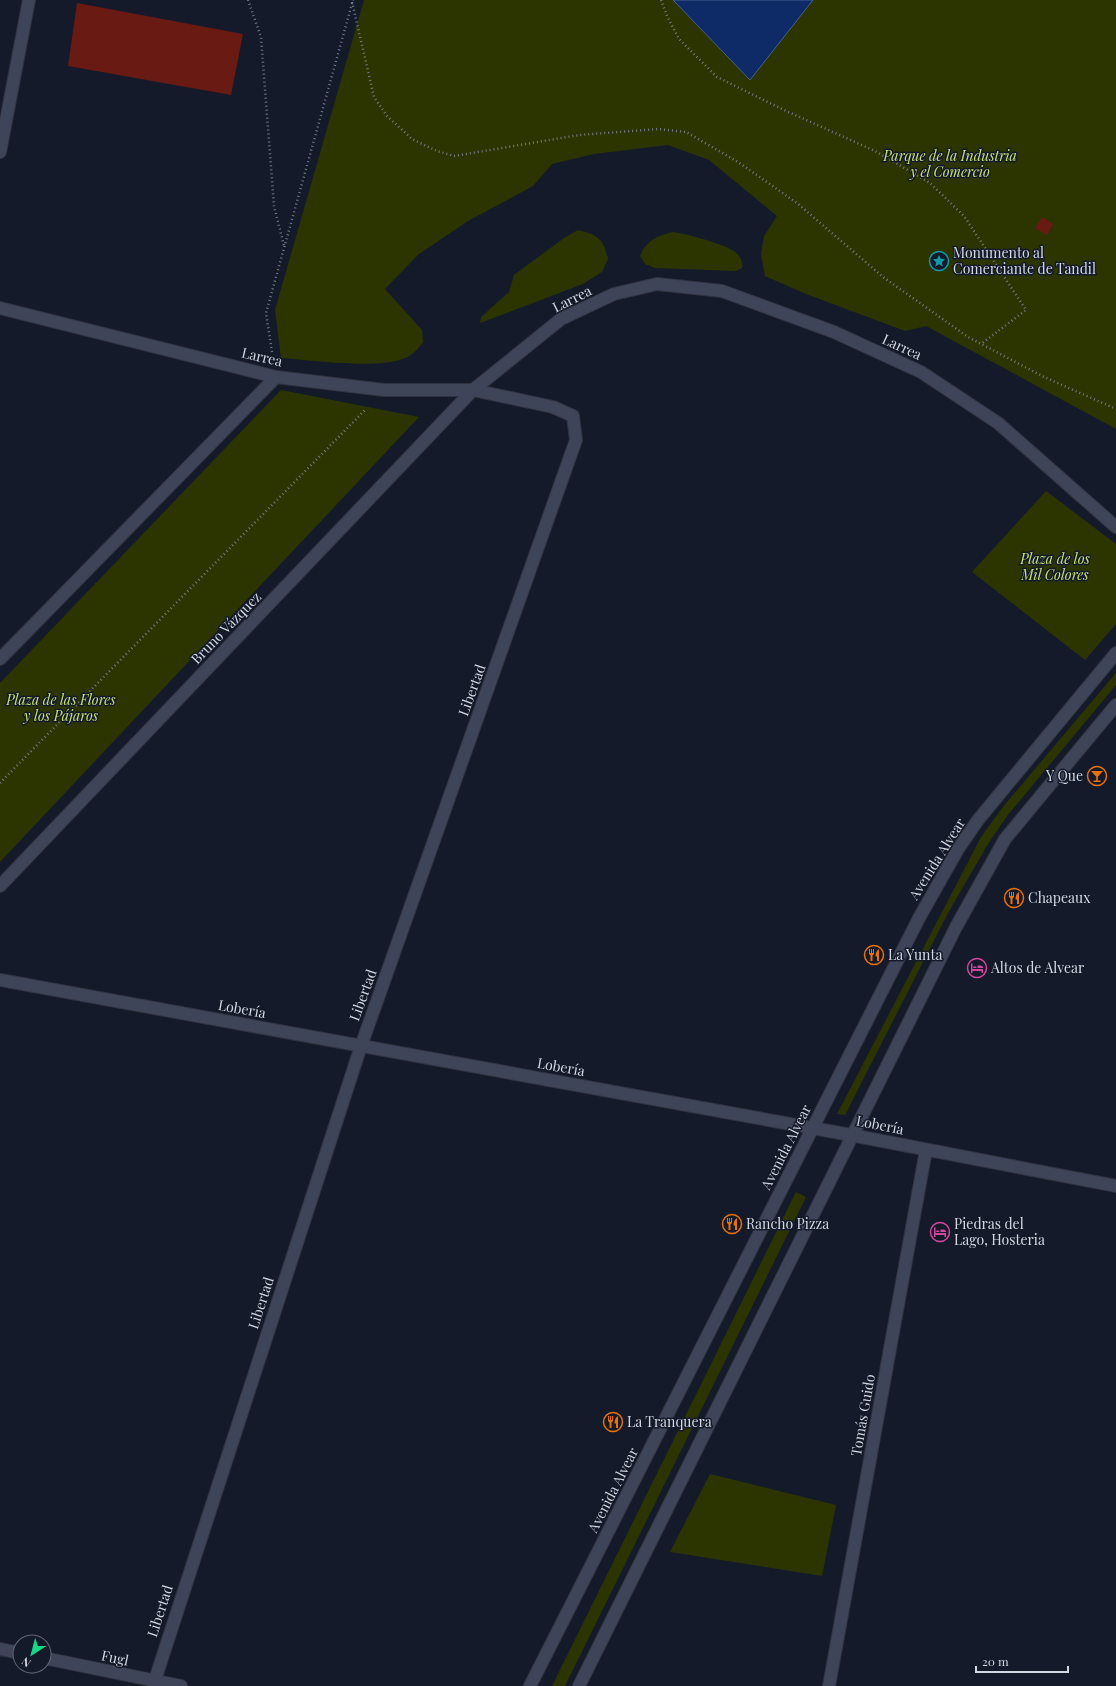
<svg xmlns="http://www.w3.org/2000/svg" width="1116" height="1686" font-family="'Playfair Display',serif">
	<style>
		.green { fill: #2c3500 }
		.water { fill: #0e2b68; stroke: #495f8d }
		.building { fill: #681a13 }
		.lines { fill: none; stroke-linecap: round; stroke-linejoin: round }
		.minor-casing { stroke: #313340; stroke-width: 14 }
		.secondary-casing { stroke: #313340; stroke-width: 14 }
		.path { stroke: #757987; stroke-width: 2.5; stroke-dasharray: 1 3; stroke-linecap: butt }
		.minor { stroke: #3f4558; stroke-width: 12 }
		.secondary { stroke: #3f4558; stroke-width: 12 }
		.labels { text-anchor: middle; stroke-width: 3; stroke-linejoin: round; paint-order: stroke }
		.park-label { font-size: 14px; font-style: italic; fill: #c9e271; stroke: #151a2a }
		.poi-label { font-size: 14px; fill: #d4d8e3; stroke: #151a2a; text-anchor: start }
		.street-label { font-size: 14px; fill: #d4d8e3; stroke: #151a2a }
	</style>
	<rect width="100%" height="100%" fill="#151a2a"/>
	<g class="green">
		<path d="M364,0H1116V429L926,326L905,331L806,294L765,276L761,254L764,236L777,216L709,160L668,145L594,154L552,164L533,186L468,221L419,254L385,289L422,330L423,342C418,349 413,355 405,358C378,370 312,360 281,358L275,310Z"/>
		<path d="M578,230C599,235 603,239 608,259L602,272L583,284L480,323L481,317L509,292L514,275L564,238Z"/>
		<path d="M673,232C687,234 725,244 735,252C740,255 743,262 742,268L736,271L655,268L645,264L640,256C646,241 658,235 673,232Z"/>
		<polygon points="281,390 419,417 0,862 0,683"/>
		<polygon points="1046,491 1116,544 1116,624 1085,660 972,572"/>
		<polygon points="1116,673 1116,685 1007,816 988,844 948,913 845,1115 837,1114 981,837 1002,808"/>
		<polygon points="796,1192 806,1197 565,1686 552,1686"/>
		<polygon points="710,1474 836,1505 822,1576 670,1552"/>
	</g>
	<polygon class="water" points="673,0 813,0 750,80"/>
	<g class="building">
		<polygon points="77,3 243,34 231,95 68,66"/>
		<polygon points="1042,217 1053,224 1047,235 1035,228"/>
	</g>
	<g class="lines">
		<defs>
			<g id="minor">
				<polyline points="0,659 276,377"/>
				<polyline points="0,886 473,390 553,407 573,416 576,440 361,1046 153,1686"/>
				<polyline points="0,980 851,1135 1116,1186"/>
				<polyline points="0,1649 20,1653"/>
				<polyline points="44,1658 181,1686"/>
				<polyline points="829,1686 926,1150"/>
			</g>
			<g id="secondary">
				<polyline points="0,152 29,0"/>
				<polyline points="0,308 276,377 384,390 473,390 561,319 614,294 657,284 722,291 834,332 921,372 998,423 1116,527"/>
				<polyline points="530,1686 919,918 958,849 978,820 1116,653"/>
				<polyline points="579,1686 956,927 1005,839 1116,705"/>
			</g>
		</defs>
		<use href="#minor" class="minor-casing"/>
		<use href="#secondary" class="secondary-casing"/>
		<g class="path">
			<polyline points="248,0 261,37 274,206 284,246"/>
			<polyline points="661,0 667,16 679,39 717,77 784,110 875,151 930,183 964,216 1026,310 981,344"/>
			<polyline points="352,2 374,97 387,116 412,139 437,151 454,156 579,135 658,129 686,132 738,162 797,203 883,277 968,337 1044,377 1116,409"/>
			<polyline points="272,352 266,313 353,0"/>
			<polyline points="0,783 365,410"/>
		</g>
		<use href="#minor" class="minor"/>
		<use href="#secondary" class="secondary"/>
	</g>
	<defs>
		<symbol id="sight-ring" viewBox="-11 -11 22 22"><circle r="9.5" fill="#151a2a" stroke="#0f9aa8" stroke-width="1.5"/><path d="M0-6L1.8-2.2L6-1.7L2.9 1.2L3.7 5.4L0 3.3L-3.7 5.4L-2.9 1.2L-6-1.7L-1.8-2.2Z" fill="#0f9aa8"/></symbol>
		<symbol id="bar-ring" viewBox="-11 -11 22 22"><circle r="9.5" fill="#151a2a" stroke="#e8710a" stroke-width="1.5"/><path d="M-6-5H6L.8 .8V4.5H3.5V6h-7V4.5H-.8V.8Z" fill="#e8710a"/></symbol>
		<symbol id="restaurant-ring" viewBox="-11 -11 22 22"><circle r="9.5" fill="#151a2a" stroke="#e8710a" stroke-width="1.5"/><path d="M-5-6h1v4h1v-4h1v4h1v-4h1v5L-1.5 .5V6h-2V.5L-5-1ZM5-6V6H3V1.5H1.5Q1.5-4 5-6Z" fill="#e8710a"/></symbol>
		<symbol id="hotel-ring" viewBox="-11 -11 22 22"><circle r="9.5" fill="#151a2a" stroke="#d1479c" stroke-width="1.5"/><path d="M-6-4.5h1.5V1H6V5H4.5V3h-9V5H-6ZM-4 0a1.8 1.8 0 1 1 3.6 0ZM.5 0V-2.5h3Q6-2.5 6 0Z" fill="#d1479c"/></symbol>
	</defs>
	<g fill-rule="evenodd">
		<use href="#sight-ring" x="928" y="250" width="22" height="22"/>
		<use href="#bar-ring" x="1086" y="765" width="22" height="22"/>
		<use href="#restaurant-ring" x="1003" y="887" width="22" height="22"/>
		<use href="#restaurant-ring" x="863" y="944" width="22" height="22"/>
		<use href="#hotel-ring" x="966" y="957" width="22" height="22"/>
		<use href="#restaurant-ring" x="721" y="1213" width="22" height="22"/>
		<use href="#hotel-ring" x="929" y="1221" width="22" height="22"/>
		<use href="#restaurant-ring" x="602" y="1411" width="22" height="22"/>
	</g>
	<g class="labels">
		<g class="park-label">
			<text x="950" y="161">Parque de la Industria<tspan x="950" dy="16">y el Comercio</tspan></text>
			<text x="1055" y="564">Plaza de los<tspan x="1055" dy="16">Mil Colores</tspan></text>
			<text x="61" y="705">Plaza de las Flores<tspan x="61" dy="16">y los Pájaros</tspan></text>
		</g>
		<g class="poi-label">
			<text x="953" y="258">Monumento al<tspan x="953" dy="16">Comerciante de Tandil</tspan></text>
			<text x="1083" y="781" text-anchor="end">Y Que</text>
			<text x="1028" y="903">Chapeaux</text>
			<text x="888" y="960">La Yunta</text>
			<text x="991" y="973">Altos de Alvear</text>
			<text x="746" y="1229">Rancho Pizza</text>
			<text x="954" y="1229">Piedras del<tspan x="954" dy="16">Lago, Hosteria</tspan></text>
			<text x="627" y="1427">La Tranquera</text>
		</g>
		<g class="street-label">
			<text transform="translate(572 299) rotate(-27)" y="5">Larrea</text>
			<text transform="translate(902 347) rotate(25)" y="5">Larrea</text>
			<text transform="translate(262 357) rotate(13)" y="5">Larrea</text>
			<text transform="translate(226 628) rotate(-46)" y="5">Bruno Vázquez</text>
			<text transform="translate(472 690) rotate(-70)" y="5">Libertad</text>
			<text transform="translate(937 859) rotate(-58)" y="5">Avenida Alvear</text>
			<text transform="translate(363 995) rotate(-70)" y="5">Libertad</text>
			<text transform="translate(242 1009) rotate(10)" y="5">Lobería</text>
			<text transform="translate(561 1067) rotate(10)" y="5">Lobería</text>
			<text transform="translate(880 1125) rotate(11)" y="5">Lobería</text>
			<text transform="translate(786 1147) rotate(-63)" y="5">Avenida Alvear</text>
			<text transform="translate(261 1303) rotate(-72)" y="5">Libertad</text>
			<text transform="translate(863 1415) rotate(-80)" y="5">Tomás Guido</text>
			<text transform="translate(613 1490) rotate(-63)" y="5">Avenida Alvear</text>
			<text transform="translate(160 1611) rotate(-72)" y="5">Libertad</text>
			<text transform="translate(115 1658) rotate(12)" y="5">Fugl</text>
		</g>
	</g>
	<g transform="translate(32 1654) rotate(216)"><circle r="19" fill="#151a2a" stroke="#616674"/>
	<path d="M0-3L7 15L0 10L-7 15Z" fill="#13d989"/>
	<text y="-6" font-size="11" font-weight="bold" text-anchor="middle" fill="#d4d8e3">N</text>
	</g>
	<path d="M976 1666v6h92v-6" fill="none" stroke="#d4d8e3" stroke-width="2"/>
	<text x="982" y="1666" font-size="12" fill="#d4d8e3" stroke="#151a2a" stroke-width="3" paint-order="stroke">20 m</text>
</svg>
